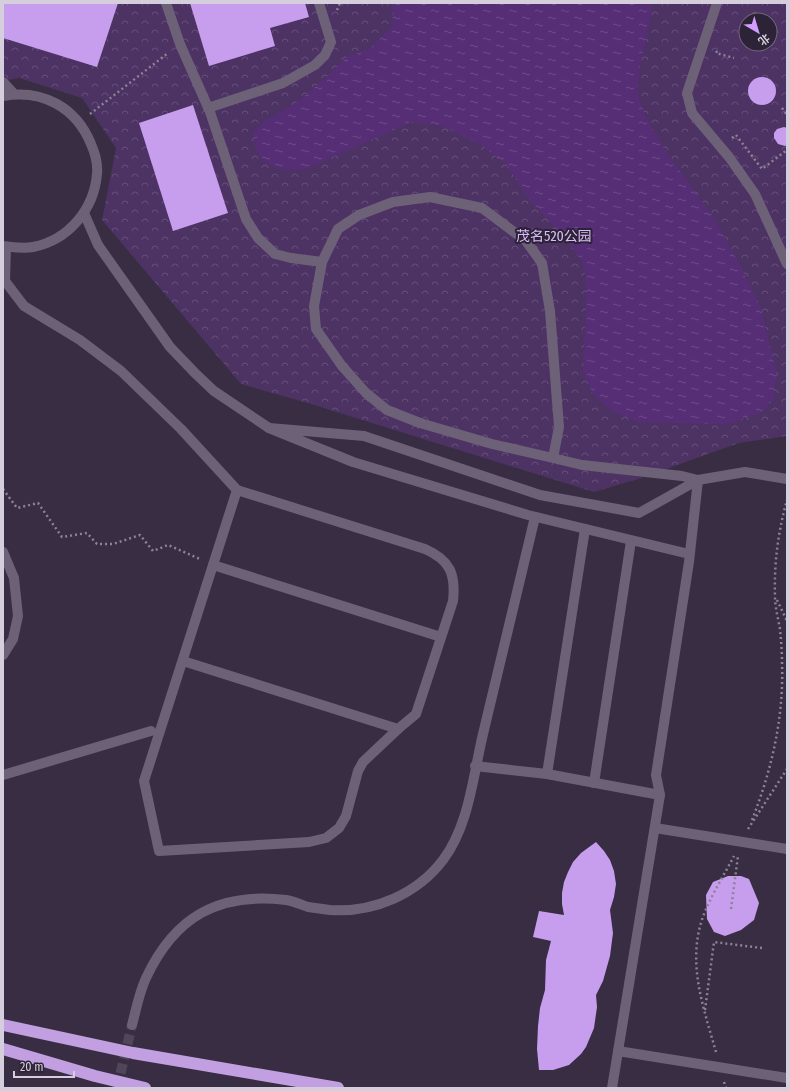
<svg xmlns="http://www.w3.org/2000/svg" width="790" height="1091" font-family="'Fira Sans Condensed','Noto Sans SC',sans-serif">
	<style>
		.park { fill: url(#park-crowns); fill-rule: evenodd }
		.water { fill: url(#water-ripples) }
		.building { fill: #c79dee }
		.lines { fill: none; stroke-linecap: round; stroke-linejoin: round }
		.minor-tunnel { stroke: #504559; stroke-width: 10; stroke-dasharray: 10 5; stroke-linecap: butt }
		.path { stroke: #8c8395; stroke-width: 2.5; stroke-dasharray: 2 3; stroke-linecap: butt }
		.minor { stroke: #6d6178; stroke-width: 10 }
		.highway { stroke: #c19fe0; stroke-width: 12 }
		.labels { text-anchor: middle; stroke-width: 4; stroke-linejoin: round; paint-order: stroke }
		.park-label { font-size: 14px; fill: #dabbf8; stroke: #2d2337 }
	</style>
	<defs>
		<pattern id="park-crowns" width="20" height="18" patternUnits="userSpaceOnUse"><rect width="20" height="18" fill="#4d3264"/><path d="M2 6a3 3 0 1 1 6 0M12 15a3 3 0 1 1 6 0" fill="none" stroke="#664e7a"/></pattern>
		<pattern id="water-ripples" width="26" height="14" patternUnits="userSpaceOnUse"><rect width="26" height="14" fill="#562e75"/><path d="M2 4q2-2 4 0t4 0M15 11q2-2 4 0t4 0" fill="none" stroke="#6d4b88"/></pattern>
	</defs>
	<rect width="100%" height="100%" fill="#382d42"/>
	<path class="park" d="M3,3H787V436L739,443L641,478L594,492L311,404L241,384L102,220L116,148L82,98L19,78L3,81ZM746,20H770V44H746Z"/>
	<path class="water" d="M392,3H651L652,12L641,61L637,90L645,116L666,152L712,215L741,267L761,309L777,375L773,400L760,413L727,424L639,422L612,411L593,394L583,371L587,289L583,263L564,236L532,203L524,192L506,164L480,144L441,126L411,122L306,169C288,171 270,170 259,155C255,149 254,139 253,133L263,122L296,103L321,82L348,56L369,50L393,25Z"/>
	<g class="building">
		<polygon points="3,3 118,3 97,67 3,38"/>
		<polygon points="190,3 305,3 309,17 270,28 275,46 209,66"/>
		<circle cx="762" cy="91" r="14"/>
		<polygon points="193,105 228,213 173,231 139,123"/>
		<polygon points="784,127 787,128 787,145 785,146 778,144 774,138 774,133 777,129"/>
		<polygon points="596,842 604,851 610,860 614,871 616,884 614,897 610,910 613,933 610,956 603,981 596,995 597,1007 594,1028 586,1047 581,1054 569,1065 553,1070 539,1070 537,1049 538,1026 540,1008 545,990 546,960 551,941 533,937 539,911 564,915 562,904 562,893 564,882 568,872 573,862 581,853"/>
		<polygon points="728,876 741,876 749,879 759,903 754,920 741,930 725,936 714,932 707,919 706,895 713,882"/>
	</g>
	<g class="lines">
		<polyline class="minor-tunnel" points="117,1088 132,1025"/>
		<g class="path">
			<polyline points="337,10 340,3"/>
			<polyline points="717,51 716,53 734,58"/>
			<polyline points="782,108 787,115"/>
			<polyline points="90,114 168,53"/>
			<polyline points="732,138 736,135 762,169 787,150"/>
			<polyline points="3,489 17,508 38,503 62,537 87,533 97,544 113,544 140,535 153,551 168,545 200,559"/>
			<polyline points="777,600 787,621"/>
			<path d="M752,820C772,769 784,717 782,662C782,651 781,640 780,629C778,618 775,607 775,596C774,563 778,532 787,500"/>
			<polyline points="748,829 787,769"/>
			<polyline points="731,909 738,856"/>
			<polyline points="705,1010 714,942 762,948"/>
			<path d="M716,1052C703,1006 686,961 704,914C712,894 724,875 734,856"/>
			<polyline points="724,1082 726,1088"/>
		</g>
		<g class="minor">
			<polyline points="166,3 180,44 210,112 246,219 258,238 275,254 291,258 322,262"/>
			<polyline points="717,3 687,93 692,113 729,157 755,194 787,264"/>
			<polyline points="3,82 14,94"/>
			<path d="M3,96C42,89 76,107 91,144C95,153 98,164 97,174C94,209 69,240 33,247C23,249 13,247 3,246"/>
			<polyline points="208,108 283,83 315,65 325,55 331,42 319,3"/>
			<polyline points="84,213 98,245 170,347 194,372 214,391 269,428"/>
			<path d="M6,247L5,281L24,306L80,340L121,371L181,429L237,490L425,549C450,560 456,574 453,601L416,714L398,729L363,762L358,771L346,816L339,828L326,838L309,842L159,851L144,781L213,565L441,637"/>
			<polyline points="553,458 559,427 550,311 542,263 526,241 482,208 430,197 393,202 359,215 338,229 322,262 314,306 316,329 342,366 366,393 387,410 420,423 492,444 553,458 582,465 682,476 698,480"/>
			<polyline points="3,552 14,578 18,616 13,639 3,655"/>
			<polyline points="689,554 528,515 353,462 269,428 364,436 540,495 639,513 698,480 745,472 787,479"/>
			<polyline points="213,565 237,490"/>
			<polyline points="183,661 398,729"/>
			<polyline points="475,766 547,774 660,795"/>
			<polyline points="547,774 585,529"/>
			<polyline points="3,775 151,731"/>
			<polyline points="594,783 631,541"/>
			<polyline points="655,828 787,849"/>
			<path d="M132,1025C136,1010 139,993 146,978C175,916 219,892 286,900C294,901 301,905 308,907C315,908 323,909 330,910C374,913 417,894 443,860C469,826 473,776 483,734C500,662 518,590 535,517"/>
			<polyline points="618,1051 787,1078"/>
			<polyline points="612,1088 660,795 656,775 689,562 698,480"/>
		</g>
		<g class="highway">
			<polyline points="3,1025 133,1053 338,1088"/>
			<polyline points="3,1049 95,1076 145,1088"/>
		</g>
	</g>
	<g class="labels">
		<g class="park-label">
			<text x="554" y="241">茂名520公园</text>
		</g>
	</g>
	<rect width="790" height="1091" fill="none" stroke="#d5cedc" stroke-width="8"/>
	<g transform="translate(758 32) rotate(142)"><circle r="19" fill="#2d2337" stroke="#706779"/>
	<path d="M0-3L7 15L0 10L-7 15Z" fill="#d19dfe"/>
	<text y="-6" font-size="11" font-weight="bold" text-anchor="middle" fill="#d5cedc">北</text>
	</g>
	<path d="M14 1071v6h60v-6" fill="none" stroke="#d5cedc" stroke-width="2"/>
	<text x="20" y="1071" font-size="12" fill="#d5cedc" stroke="#2d2337" stroke-width="3" paint-order="stroke">20 m</text>
</svg>
